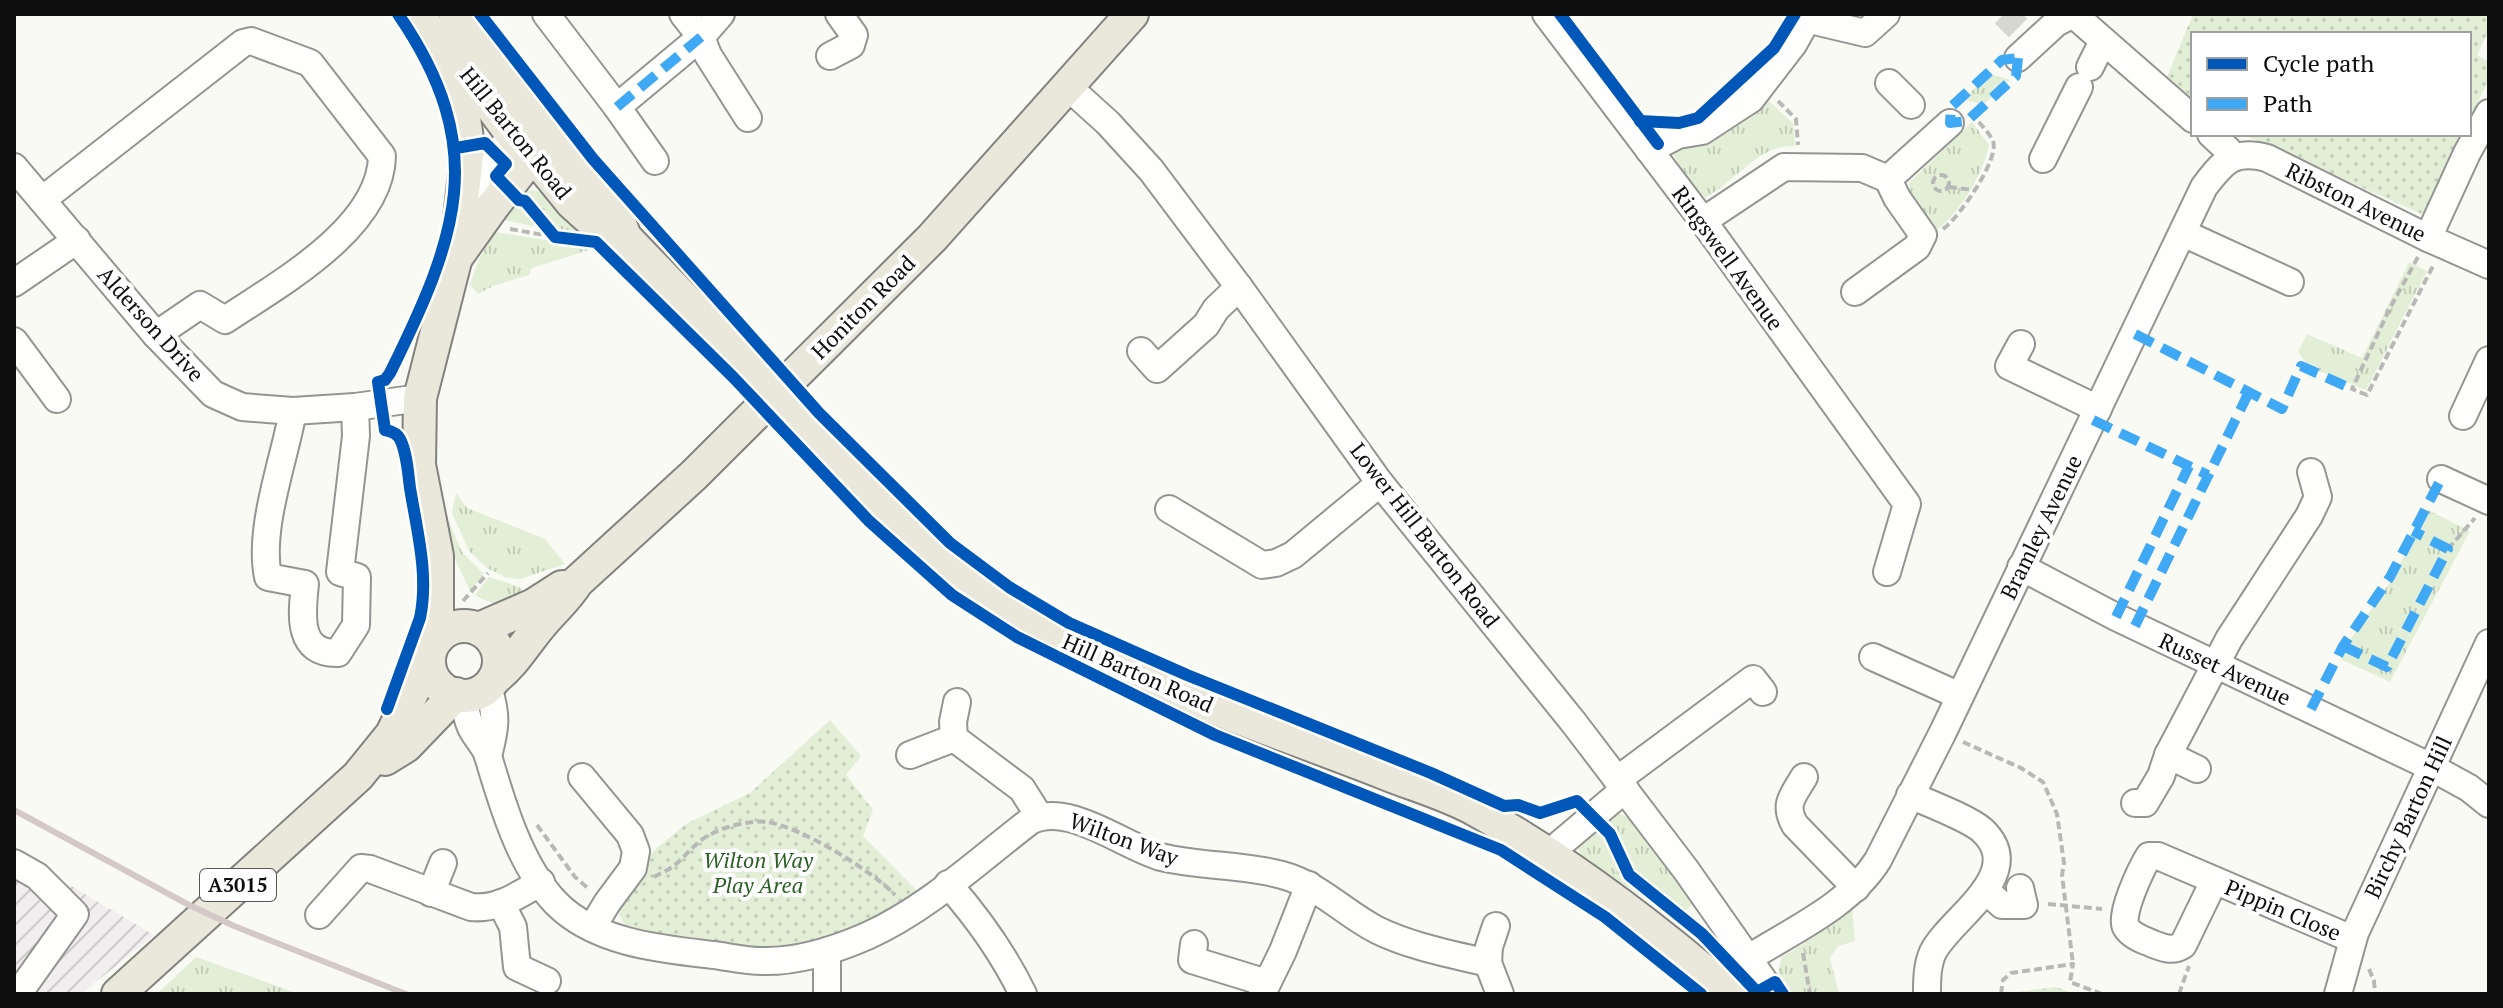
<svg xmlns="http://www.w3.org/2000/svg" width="2503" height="1008" font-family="'PT Serif',serif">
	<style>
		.industrial { fill: url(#industrial-furrows) }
		.grass { fill: url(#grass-tufts) }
		.park { fill: url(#park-dots) }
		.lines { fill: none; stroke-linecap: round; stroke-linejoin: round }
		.minor-tunnel { stroke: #d7d7d2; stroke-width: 26; stroke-dasharray: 26 13; stroke-linecap: butt }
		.minor-casing { stroke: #949492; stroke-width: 30 }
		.major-casing { stroke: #82827f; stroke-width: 36 }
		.path { stroke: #b8b8b7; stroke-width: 4; stroke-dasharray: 8 4; stroke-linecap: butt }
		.minor { stroke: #fefefd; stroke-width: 26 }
		.major { stroke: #eae8db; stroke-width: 32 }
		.rail { stroke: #d5c9c7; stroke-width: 6 }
		.major-bridge-casing { stroke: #82827f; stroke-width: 36; stroke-linecap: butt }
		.major-bridge { stroke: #eae8db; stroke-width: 32 }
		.quiet { stroke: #3fa9f5; stroke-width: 10; stroke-dasharray: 20 10; stroke-linecap: butt }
		.cycleway-casing { stroke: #fff; stroke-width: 17 }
		.cycleway { stroke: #0057b8; stroke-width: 12 }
		.labels { text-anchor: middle; stroke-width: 8; stroke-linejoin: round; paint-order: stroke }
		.shield { fill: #fff; stroke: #565656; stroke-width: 2 }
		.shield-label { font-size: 20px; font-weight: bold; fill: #0e0e0e }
		.street-label { font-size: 22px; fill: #0e0e0e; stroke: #fff }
		.park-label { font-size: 22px; font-style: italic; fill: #2c5e26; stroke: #fff }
	</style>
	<defs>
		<pattern id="industrial-furrows" width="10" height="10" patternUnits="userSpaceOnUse" patternTransform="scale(2)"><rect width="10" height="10" fill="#f2eef0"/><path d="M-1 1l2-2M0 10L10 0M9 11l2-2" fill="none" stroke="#cecbcd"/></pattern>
		<pattern id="grass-tufts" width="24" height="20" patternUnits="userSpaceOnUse" patternTransform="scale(2)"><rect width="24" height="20" fill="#e2eed6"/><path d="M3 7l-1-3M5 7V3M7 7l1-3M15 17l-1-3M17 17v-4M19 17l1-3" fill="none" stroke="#c1cbb6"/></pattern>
		<pattern id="park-dots" width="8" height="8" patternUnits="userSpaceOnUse" patternTransform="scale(2)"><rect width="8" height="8" fill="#e2eed6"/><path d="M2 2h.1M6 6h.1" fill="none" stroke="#c1cbb6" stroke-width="1.8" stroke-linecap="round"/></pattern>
	</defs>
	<rect width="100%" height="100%" fill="#fafaf4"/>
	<polygon class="industrial" points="14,852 154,935 81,994 14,994"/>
	<g class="grass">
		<polygon points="1990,74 2010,80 1983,105 1963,99"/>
		<path d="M1763,96L1793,123L1795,146C1757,145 1738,180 1705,198L1683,173L1672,151L1680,144L1727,133Z"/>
		<path d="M1972,122L1989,145C1984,173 1959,213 1937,230L1910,193L1909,183Z"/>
		<polygon points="533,190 546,194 592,234 559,233 522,193"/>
		<polygon points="515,205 521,205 542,228 503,220 503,216"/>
		<polygon points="495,232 595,248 532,268 529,275 493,286 478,294 470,284 479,259"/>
		<polygon points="2409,262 2427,271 2366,390 2309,367 2298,352 2307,334 2362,358"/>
		<polygon points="456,493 467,508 545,539 565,564 520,579 505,577 487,568 469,551 452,513"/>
		<polygon points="2428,510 2470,531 2390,682 2340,659 2348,643 2392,579"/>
		<polygon points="447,517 462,552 484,574 470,591 450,548 443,519"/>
		<path d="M489,577L520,587L524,596C502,604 495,607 475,595Z"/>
		<polygon points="1617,813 1634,819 1694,903 1684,912 1649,881 1639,894 1585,860 1576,846"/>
		<polygon points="1852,909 1855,941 1838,946 1830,958 1839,994 1788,994 1777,976 1782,957 1804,944 1806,938"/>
		<polygon points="196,957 299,994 157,994"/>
	</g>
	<g class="park">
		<polygon points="2193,14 2489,14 2489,30 2477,55 2489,62 2489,79 2469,121 2469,34 2193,34 2193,103 2167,77"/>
		<polygon points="2242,134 2463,134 2424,215"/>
		<path d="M830,720L861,756L846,775L873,810L863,836L918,892C895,907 874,923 849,932C797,952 737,952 684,944C664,941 644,932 625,926L616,908L638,886L644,859L686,824L750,793Z"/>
		<polygon points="2056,987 2075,994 2009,994 2009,993"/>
	</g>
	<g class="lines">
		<polyline class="minor-tunnel" points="2004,14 2018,28"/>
		<defs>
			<g id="minor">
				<polyline points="546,14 617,107 655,161"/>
				<polyline points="721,14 701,37 708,55 748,118"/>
				<polyline points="1546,14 1703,221 1907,504 1887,572"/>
				<polyline points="2073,14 2193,119"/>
				<polyline points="1806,19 1865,33 1886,14"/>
				<polyline points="830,56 851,45 854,35 839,14"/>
				<polyline points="2018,58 2056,23 2073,14"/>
				<polyline points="2090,67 2103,41"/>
				<polyline points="1889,83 1911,105"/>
				<polyline points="1066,85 1108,123 1151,170 1239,287 1380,483 1574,723 1686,870 1773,994"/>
				<polyline points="617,107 701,37 683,14"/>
				<polyline points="2211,134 2228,150 2232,158"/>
				<polyline points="1649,150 1678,135 1702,131 1751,99 1794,43 1810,14"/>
				<polyline points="2043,159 2079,87"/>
				<polyline points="14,167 156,335 213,394 242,407 293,411 355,407 420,398"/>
				<path d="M42,200L243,43L251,41L310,63L382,156C381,228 279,284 225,320L200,305L156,335"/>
				<path d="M465,213C480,183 495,140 529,128"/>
				<polyline points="1703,221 1784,167 1862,168 1888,179 1950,123"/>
				<polyline points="2183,233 2290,282"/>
				<polyline points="2428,238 2467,153 2489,113"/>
				<polyline points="14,283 77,240"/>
				<polyline points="1855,292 1917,247 1923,235 1897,198 1888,179"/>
				<polyline points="14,341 57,399"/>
				<polyline points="2021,344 2009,366 2098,409"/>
				<polyline points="1141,351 1157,369 1206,325 1216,309 1239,287"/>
				<path d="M293,411C284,461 258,528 268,577L305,584C302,613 296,654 338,653L356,625L357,577L340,572L356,436L355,407"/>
				<polyline points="2463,416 2489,360"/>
				<polyline points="2441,479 2489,501"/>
				<polyline points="1169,509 1262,565 1276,563 1293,555 1380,483"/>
				<polyline points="2021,567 2116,617 2431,767 2469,788 2489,804"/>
				<polyline points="1873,657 1960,696"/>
				<path d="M488,686C497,716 496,726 488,756"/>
				<path d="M463,695C465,705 466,716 470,725C474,736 485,745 488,756C502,803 520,866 556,903C595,943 661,949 714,955C729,957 746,961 762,961C797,962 835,950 867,936C927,909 978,861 1030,821C1068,801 1123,846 1161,857C1201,867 1243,864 1282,875C1319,885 1344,913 1377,930C1412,947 1451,954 1488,963L1489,947L1496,926"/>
				<polyline points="957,702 953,722 954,738 1022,789 1039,816"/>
				<polyline points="910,755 954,738"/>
				<polyline points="2197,769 2168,755 2229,639 2309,516 2318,497 2311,472"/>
				<polyline points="582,777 630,835 636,851 633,868 607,903 592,928"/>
				<path d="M1804,777C1793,796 1783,804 1795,825L1856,888"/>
				<polyline points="1617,780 1753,679 1763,692"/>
				<path d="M1910,795C1928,803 1968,818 1982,830C2029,874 1950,918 1933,952C1927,965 1927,980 1927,994"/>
				<polyline points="2135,803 2145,803 2161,776 2168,755"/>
				<polyline points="1551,857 1560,844 1625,789"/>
				<polyline points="14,863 37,876 75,914 18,994"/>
				<path d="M2214,881L2183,945C2172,952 2164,948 2153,944C2144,940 2131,936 2126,927C2119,915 2141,869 2149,856H2158L2352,939"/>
				<path d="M948,884C978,918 1003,953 1023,994"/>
				<polyline points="1985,890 2002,905 2024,905 2020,888"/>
				<polyline points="431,893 443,863"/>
				<polyline points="501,903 513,927 517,967 547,981"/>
				<path d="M319,915L361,868L370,869L471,907C498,910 518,895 541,882"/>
				<polyline points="1194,944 1192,960 1267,983"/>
				<polyline points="827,951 827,994"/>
				<path d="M1749,958C1793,930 1850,905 1878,860L1943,732L2204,187C2223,162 2233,149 2267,158L2428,238L2489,265"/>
				<polyline points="1488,963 1500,994"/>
				<polyline points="1262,994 1283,951 1309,885"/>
				<polyline points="2338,994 2355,933 2489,643"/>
			</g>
			<g id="major">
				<polyline points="418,14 435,39 454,57 514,137 533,155 572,203 593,222 625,237"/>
				<polyline points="455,14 539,126 612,203 625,237 747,364"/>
				<polyline points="435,39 443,65 463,112 468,145 456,257 420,398 419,465 437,556 437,639"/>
				<polyline points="458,255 493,206 533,155 539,136"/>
				<path d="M805,426C909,538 1008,623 1151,683C1227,715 1305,742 1382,772C1411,784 1444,793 1472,808C1566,860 1650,924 1731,994"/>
				<circle cx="464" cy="661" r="35"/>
				<polyline points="479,629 534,605 562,587"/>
				<path d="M494,679C515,663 527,640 544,621C556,607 567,598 577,582L694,475L932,238L1132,14"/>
				<polyline points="385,759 406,746 456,694"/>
				<polyline points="118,994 358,776 392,734 429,658"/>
			</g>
		</defs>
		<use href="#minor" class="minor-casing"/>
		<use href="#major" class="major-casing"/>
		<g class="path">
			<polyline points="1778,101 1796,119 1798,145"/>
			<circle cx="1941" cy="183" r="8"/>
			<polyline points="1949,187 1974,190"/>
			<polyline points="510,229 555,237"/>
			<path d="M1943,229C1958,219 2000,159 1993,141C1989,132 1979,123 1973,115"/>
			<polyline points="2418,257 2390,308 2352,389 2367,395 2434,264"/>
			<polyline points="2448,549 2475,518"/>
			<polyline points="463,601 488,573"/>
			<polyline points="1963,742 2021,768 2043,782 2057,814 2064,863 2062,875 2073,964"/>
			<polyline points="537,825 575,877 589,889"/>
			<path d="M654,877C661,873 669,870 675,865C688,854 697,840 713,833C727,826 751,820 767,822C799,826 873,871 895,895"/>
			<polyline points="2048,904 2102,909"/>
			<polyline points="1803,953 1810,994"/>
			<polyline points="2369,969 2374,981 2375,994"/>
			<polyline points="2001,994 2003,980 2011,973 2073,964 2070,982 2102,994"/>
			<polyline points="2179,994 2189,966"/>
		</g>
		<use href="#minor" class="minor"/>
		<use href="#major" class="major"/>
		<polyline class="rail" points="14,810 189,905 234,926 406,994"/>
		<defs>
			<polyline id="major-bridge" points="747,364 805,426"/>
		</defs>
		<use href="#major-bridge" class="major-bridge-casing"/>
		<use href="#major-bridge" class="major-bridge"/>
		<g class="quiet">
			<polygon points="2018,58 2016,76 1967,121 1950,123 1951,107 2002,60"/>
			<polyline points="617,107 701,37"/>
			<polyline points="2135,334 2282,409 2301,366 2352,389"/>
			<polyline points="2093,420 2189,466"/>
			<polyline points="2116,617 2189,466 2208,475"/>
			<polyline points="2135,626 2249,392"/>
			<polyline points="2343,646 2387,667 2448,549 2413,531"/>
			<polyline points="2311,709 2343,646 2390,577 2441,479"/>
		</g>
		<defs>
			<g id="cycleway">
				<polyline points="480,14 593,159 819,413 950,543 1009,587 1069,623 1187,675 1431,773 1504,806 1518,805 1540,813 1577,801 1610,834 1629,875 1702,934 1757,992 1775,982 1783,994"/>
				<polyline points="1560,14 1658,144"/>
				<polyline points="1640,121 1679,123 1698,118 1774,48 1795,14"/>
				<polyline points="456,148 485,143 506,164 496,176 519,200 525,201 555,237 596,242 733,377 869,521 952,595 1017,637 1215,735 1501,850 1605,917 1701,994"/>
				<path d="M387,709L420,618C429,575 417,531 410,488C408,473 407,453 400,439C397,433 390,431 385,430L378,382L385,380L390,373C457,237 491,149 398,14"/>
			</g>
		</defs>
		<use href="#cycleway" class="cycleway-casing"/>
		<use href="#cycleway" class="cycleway"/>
	</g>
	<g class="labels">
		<rect class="shield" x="200" y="869" width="76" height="32" rx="6"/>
		<g class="shield-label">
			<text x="238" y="892">A3015</text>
		</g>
		<g class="street-label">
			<text transform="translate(516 133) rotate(51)" y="8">Hill Barton Road</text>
			<text transform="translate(2356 202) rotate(26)" y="8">Ribston Avenue</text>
			<text transform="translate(1728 258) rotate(54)" y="8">Ringswell Avenue</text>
			<text transform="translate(863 307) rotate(-45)" y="8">Honiton Road</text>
			<text transform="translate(151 324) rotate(48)" y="8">Alderson Drive</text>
			<text transform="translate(2041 527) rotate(-64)" y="8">Bramley Avenue</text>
			<text transform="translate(1425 535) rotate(52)" y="8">Lower Hill Barton Road</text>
			<text transform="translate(2225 669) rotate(25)" y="8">Russet Avenue</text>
			<text transform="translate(1138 673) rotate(24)" y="8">Hill Barton Road</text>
			<text transform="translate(2408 817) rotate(-65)" y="8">Birchy Barton Hill</text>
			<text transform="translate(1124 839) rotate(20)" y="8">Wilton Way</text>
			<text transform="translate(2283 910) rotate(23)" y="8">Pippin Close</text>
		</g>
		<g class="park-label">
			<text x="758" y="868">Wilton Way<tspan x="758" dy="25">Play Area</tspan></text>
		</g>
	</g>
	<rect width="2503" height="1008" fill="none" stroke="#0e0e0e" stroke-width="32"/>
	<rect x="2191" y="32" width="280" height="104" fill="#ffffff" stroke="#9f9f9f" stroke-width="2"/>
	<rect x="2207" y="58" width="40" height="12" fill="#0057b8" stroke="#9f9f9f" stroke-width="2"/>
	<text x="2263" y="72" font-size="24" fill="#0e0e0e">Cycle path</text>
	<rect x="2207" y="98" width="40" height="12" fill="#3fa9f5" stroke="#9f9f9f" stroke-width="2"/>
	<text x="2263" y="112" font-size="24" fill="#0e0e0e">Path</text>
</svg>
